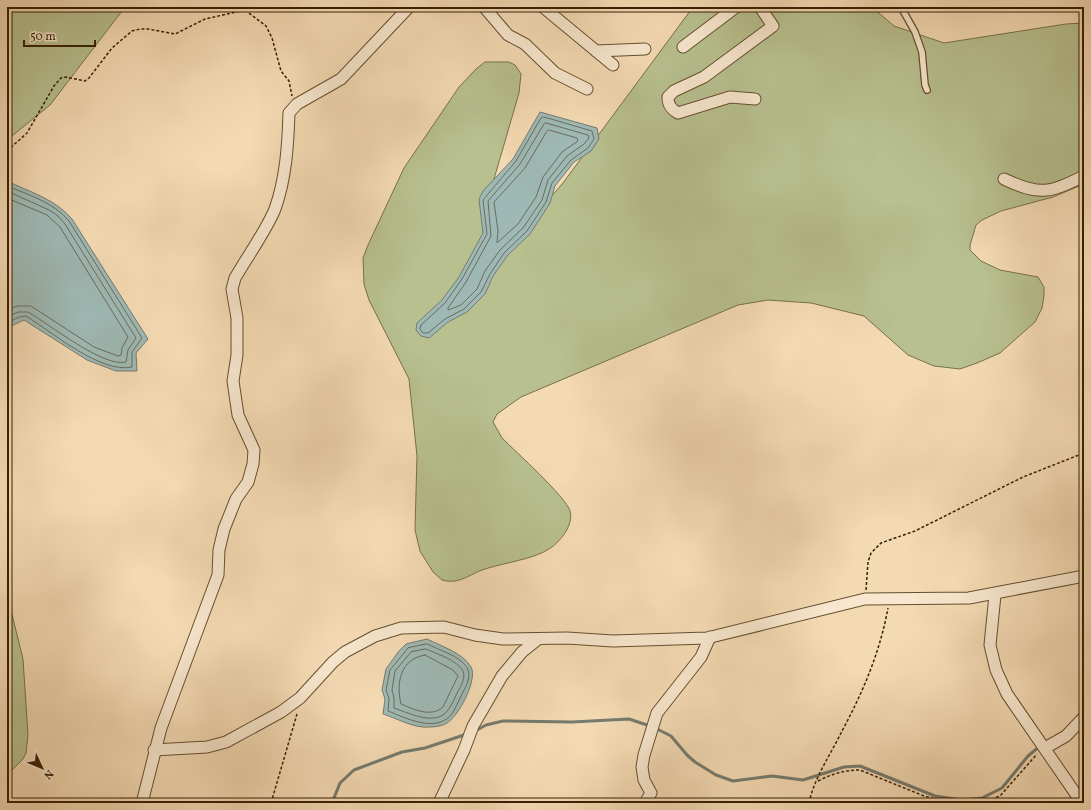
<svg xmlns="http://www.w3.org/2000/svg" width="1091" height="810" font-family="Vollkorn,serif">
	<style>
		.green { fill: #b8c08f; stroke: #78704a }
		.water { fill: #9eb9b5; stroke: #757b6e }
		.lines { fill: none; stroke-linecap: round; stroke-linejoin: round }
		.shore { stroke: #6a6c5c; stroke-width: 1 }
		.stream { stroke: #757b6e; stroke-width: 3 }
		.lane-casing { stroke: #664e30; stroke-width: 8 }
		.street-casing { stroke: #664e30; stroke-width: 13 }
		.path { stroke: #371f04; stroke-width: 1.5; stroke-dasharray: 3 2; stroke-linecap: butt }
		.lane { stroke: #f8e7ce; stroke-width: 5.5 }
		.street { stroke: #f8e7ce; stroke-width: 11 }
	</style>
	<rect width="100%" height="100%" fill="#f4dab3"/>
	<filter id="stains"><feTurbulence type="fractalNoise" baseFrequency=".005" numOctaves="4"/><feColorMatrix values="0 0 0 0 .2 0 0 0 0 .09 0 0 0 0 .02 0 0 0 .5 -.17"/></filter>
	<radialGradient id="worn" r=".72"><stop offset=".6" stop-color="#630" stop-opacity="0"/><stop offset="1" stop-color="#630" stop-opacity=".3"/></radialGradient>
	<g class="green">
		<polygon points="7,7 125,7 50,105 7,140 7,75 11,64 11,58 7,50"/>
		<path d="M693,7H872L894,26L944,43L1066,24L1084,23V184L1053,197L1001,211L982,220L976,225L970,245V250L981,261L1000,270L1038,277L1044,287V296L1042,308L1035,322L1000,353L977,363L960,369L934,366L908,355L864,316L811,303L768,300L738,305L521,397L497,414L493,422L502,438C515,451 566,497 570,511C574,525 560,542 549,549C534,559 503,563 485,569C469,574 460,585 442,580L433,572L420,551L415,530L417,456L409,379L369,300L364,284L363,258L368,245L404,168L459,87L476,69L485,62H509L515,65L521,74L519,93L494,179L497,185L543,206L563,183Z"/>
		<polygon points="7,594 23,659 28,735 26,753 23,759 7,775"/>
	</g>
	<g class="water">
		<polygon points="540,112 597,128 599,139 591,151 574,162 555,186 550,203 530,234 508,255 493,276 485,294 467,312 448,322 429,338 421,336 416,330 417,323 442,300 459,277 483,233 479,199 483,191 513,159"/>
		<path d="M7,181C30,192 55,199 72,219L148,339L136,353L137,371H116L87,360L24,320L7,328Z"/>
		<path d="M427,639C441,646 463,653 471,667C478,679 459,716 447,723C443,726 435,727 430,727C415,729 396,718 383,714L385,699L382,690L386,669L399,651L406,644Z"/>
	</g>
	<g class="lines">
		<g class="shore">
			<polygon points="544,117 592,131 594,139 588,148 571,160 552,183 546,202 527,231 504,253 490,274 481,292 464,309 445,319 428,333 423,333 420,329 421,325 445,303 462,279 487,234 483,200 516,161 541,118"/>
			<polygon points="546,123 588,135 589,138 584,144 567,156 548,180 542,200 523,228 500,250 485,271 477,289 461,305 448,310 448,308 466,282 491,236 488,201 520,164 544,124"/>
			<polygon points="549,130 577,138 578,141 562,152 543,177 536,197 518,224 497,243 498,231 494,202 525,168 547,131"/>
			<path d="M7,186C29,195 53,202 69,221L142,338L132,352V367C101,374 52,332 26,316L19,317L7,323"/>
			<path d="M7,191L49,210L57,215L65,224L136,338L128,350L126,362C104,368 49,324 28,312H18L7,317"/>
			<polyline points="7,198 47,215 60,227 128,337 122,348 121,355 118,356 94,347 31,306 17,306 7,310"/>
			<path d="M427,644C439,650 463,657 468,670C471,679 465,688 461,696C458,702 455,710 451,715C435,733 406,718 388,711L389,698L386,690L390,670L408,648Z"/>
			<path d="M426,649C437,654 457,660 463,671C466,677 461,686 458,691C455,697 452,705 448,710C436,727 409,713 394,708V698L392,690L395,671L411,652Z"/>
			<path d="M425,655L453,670L458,676L443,707C431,718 413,709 401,704C396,683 400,659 425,655Z"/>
		</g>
		<g class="stream">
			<polyline points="655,728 671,736 687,755 695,762 716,775 733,781 772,776 803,780 844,767 860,766 935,796 962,800 982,798 1002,788 1028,756 1040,746"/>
			<polyline points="475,731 486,725 503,721 572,722 629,719 650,726"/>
			<polyline points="332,803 340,783 354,770 402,752 425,748 467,734"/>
		</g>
		<defs>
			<polyline id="lane" points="901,7 915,32 922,52 925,85 927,90"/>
			<g id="street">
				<polyline points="484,7 508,35 525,44 555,73 587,89"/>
				<polyline points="543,7 613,65"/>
				<polyline points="683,47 736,7"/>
				<polyline points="596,51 645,49"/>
				<path d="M755,99L730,97L678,113C671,109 668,105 668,97L674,91L704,77L773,26L760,7"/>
				<path d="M1004,179C1040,196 1049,193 1084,176"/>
				<polyline points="995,595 990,645 996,670 1007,694 1082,803"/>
				<polyline points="1045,748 1066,736 1084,717"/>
				<polyline points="154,750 207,747 226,742 281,712 300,698 333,662 345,652 375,636 401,628 444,627 475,635 503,639 567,638 613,641 707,638 865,599 969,598 1084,576"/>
				<path d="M142,803L161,728L218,575L219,550L224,529L236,499L248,482L253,464L254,450L238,415L233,381L237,355V318L232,289L235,278C247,257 266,231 275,209C286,178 288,145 289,113L297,104L341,79L409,7"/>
				<polyline points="439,803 464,750 473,726 502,676 522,652 537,640"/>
				<polyline points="645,803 651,793 644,780 642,767 644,755 657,713 701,657 710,637"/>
			</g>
		</defs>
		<use href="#lane" class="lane-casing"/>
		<use href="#street" class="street-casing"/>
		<g class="path">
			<polyline points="245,10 266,26 272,38 281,71 289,81 292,96"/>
			<polyline points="7,151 27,133 54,86 61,78 66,77 85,81 89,78 112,48 132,31 140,29 148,29 175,34 205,19 245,10 246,7"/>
			<polyline points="866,590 868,562 871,553 881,543 915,531 1023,477 1084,453"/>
			<path d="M818,781C832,774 844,770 860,770L924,796L950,803"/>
			<polyline points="271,803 297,714"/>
			<path d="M809,803C814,778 831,754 842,731C863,692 880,652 888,608"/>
			<polyline points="928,803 930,798"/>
			<polyline points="982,803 1000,796 1037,754"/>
		</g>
		<use href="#lane" class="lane"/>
		<use href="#street" class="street"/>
	</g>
	<rect width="1091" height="810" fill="none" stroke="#f4dab3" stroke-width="24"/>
	<rect x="8" y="8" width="1075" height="794" fill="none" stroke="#371f04" stroke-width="2"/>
	<rect x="12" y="12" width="1067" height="786" fill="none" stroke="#371f04"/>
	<g transform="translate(42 768) rotate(134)" stroke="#f8e7ce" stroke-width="3" paint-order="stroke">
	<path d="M0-3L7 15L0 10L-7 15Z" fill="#371f04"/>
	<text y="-6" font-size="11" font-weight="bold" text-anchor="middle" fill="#371f04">N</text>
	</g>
	<path d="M24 40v6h71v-6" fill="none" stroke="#371f04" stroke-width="2"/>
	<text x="30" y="40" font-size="12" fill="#371f04" stroke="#f8e7ce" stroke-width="3" paint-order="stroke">50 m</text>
	<rect width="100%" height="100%" filter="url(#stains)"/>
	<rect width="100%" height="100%" fill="url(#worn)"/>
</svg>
